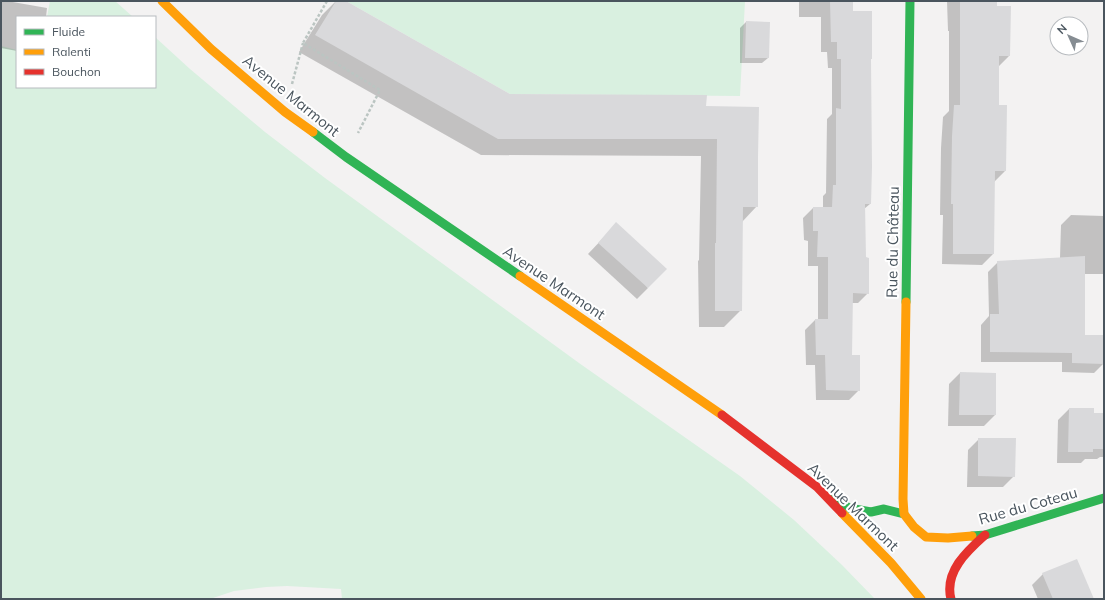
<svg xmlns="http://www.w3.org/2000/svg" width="1105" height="600" font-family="Mulish,sans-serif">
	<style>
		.green { fill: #d9f0e0 }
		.shadow { fill: #0003 }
		.building { fill: #d9d9db }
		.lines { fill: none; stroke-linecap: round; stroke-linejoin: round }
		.path { stroke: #bbc5c2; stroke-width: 2.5; stroke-dasharray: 3 2; stroke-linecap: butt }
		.fast { stroke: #30b455; stroke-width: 9 }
		.slow { stroke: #ff9f0a; stroke-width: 9 }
		.jam { stroke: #e5322d; stroke-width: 9 }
		.labels { text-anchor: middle; stroke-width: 4; stroke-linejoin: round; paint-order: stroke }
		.street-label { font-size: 15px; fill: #4a555e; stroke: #fff }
	</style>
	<rect width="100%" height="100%" fill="#f3f2f2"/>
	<g class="green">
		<polygon points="50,1 115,1 133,17 47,17"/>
		<polygon points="346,1 745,1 740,96 510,94"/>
		<polygon points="155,37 190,69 265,132 325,178 579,363 740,476 794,520 842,565 875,599 342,599 341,589 287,586 266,587 234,591 210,599 1,599 1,46 17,50 17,87 155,87"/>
	</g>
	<g class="shadow">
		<polygon points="1,1 7,1 47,8 46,17 17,17 17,51 1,48"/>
		<polygon points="336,1 344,1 510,95 705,107 757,206 742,222 741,310 724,327 699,327 698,261 699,260 701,156 481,155 299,52 322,15"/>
		<polygon points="799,1 852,1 852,12 870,59 870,204 864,209 865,258 868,293 858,303 852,303 851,356 859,390 849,400 816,400 815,365 806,365 805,330 815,320 818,320 818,266 808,266 808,241 804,240 803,218 813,208 823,208 823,196 826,193 827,119 832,114 832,68 828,68 827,52 821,52 821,17 799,17"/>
		<polygon points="947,1 996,1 996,7 1009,56 998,67 998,106 1005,171 994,182 993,254 982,265 942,264 943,215 940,215 941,148 943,117 949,111 949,31 948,31"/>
		<polygon points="746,22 768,58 762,63 740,63 740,28"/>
		<polygon points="1071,215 1104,216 1104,274 1084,274 1084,336 1104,363 1094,373 1062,372 1062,362 981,362 981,325 989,316 988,272 998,262 1060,258 1061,225"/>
		<polygon points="606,235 648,288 637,299 588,254"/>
		<polygon points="960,373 995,415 984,426 948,426 949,384"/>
		<polygon points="1069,409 1093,414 1104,414 1104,457 1100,457 1097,459 1085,459 1081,463 1057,463 1058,420"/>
		<polygon points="979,439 1014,476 1003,487 967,487 968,450"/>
		<polygon points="1043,574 1093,599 1038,599 1032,585"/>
	</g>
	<g class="building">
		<polygon points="336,1 346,1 510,94 707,95 706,106 759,107 758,157 758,207 743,207 742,311 715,311 715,243 716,243 717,139 498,139 315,35"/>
		<polygon points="830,1 853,1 853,11 872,11 872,59 871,59 872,167 871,204 865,204 866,257 869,258 869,294 853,293 852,355 860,355 860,391 826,390 825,355 816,355 815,319 828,319 828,257 817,257 818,231 813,231 813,207 832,207 833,185 836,185 836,108 841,109 841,59 837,59 837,42 831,42"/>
		<polygon points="960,1 997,1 997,6 1011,6 1010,56 999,56 999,105 1007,105 1006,171 995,171 994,254 953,254 953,204 951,204 952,136 954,105 960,105"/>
		<polygon points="746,21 770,22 769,58 745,58"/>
		<polygon points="616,222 667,269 648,288 598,243"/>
		<polygon points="1085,256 1085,335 1104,335 1104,364 1072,363 1072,353 990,352 990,314 999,314 997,261"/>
		<polygon points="960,372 996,373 996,415 959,415"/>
		<polygon points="1069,408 1094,408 1094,413 1104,413 1104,449 1093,449 1093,452 1068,452"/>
		<polygon points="978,438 1016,438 1015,477 978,476"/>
		<polygon points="1077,559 1094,599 1053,599 1042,573"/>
	</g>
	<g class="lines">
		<g class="path">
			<polyline points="327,1 303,43 380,90 358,133"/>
			<polyline points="292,84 303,43"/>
		</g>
		<g class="fast">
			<polyline points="313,132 346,157 520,276"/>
			<polyline points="906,302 910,1"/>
			<polyline points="834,498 849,508 871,512 884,509 904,514"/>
			<polyline points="972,536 985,535 1104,498"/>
		</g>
		<g class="slow">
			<polyline points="162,1 211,49 285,112 313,132"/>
			<polyline points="520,276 722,415"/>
			<polyline points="906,302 903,499 904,514 914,527 926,537 948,538 972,536"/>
			<polyline points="842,513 891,563 921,599"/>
		</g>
		<g class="jam">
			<polyline points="722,415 817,487 842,513"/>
			<path d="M951,599C944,572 967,551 985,535"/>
		</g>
	</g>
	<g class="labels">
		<g class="street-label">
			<text transform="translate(291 96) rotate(39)" y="5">Avenue Marmont</text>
			<text transform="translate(893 242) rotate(-89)" y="5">Rue du Château</text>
			<text transform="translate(554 283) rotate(34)" y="5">Avenue Marmont</text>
			<text transform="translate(1028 506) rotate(-16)" y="5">Rue du Coteau</text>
			<text transform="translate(853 507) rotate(44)" y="5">Avenue Marmont</text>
		</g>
	</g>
	<rect width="1105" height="600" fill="none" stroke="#4a555e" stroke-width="4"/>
	<rect x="16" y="16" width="140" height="72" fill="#ffffff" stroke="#b7bbbf"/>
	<rect x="24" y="29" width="20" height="6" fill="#30b455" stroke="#b7bbbf"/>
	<text x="52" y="36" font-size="12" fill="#4a555e">Fluide</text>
	<rect x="24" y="49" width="20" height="6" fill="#ff9f0a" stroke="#b7bbbf"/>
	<text x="52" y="56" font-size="12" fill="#4a555e">Ralenti</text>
	<rect x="24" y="69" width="20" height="6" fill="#e5322d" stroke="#b7bbbf"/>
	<text x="52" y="76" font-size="12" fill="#4a555e">Bouchon</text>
	<g transform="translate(1069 36) rotate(315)"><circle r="19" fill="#ffffff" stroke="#b7bbbf"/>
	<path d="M0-3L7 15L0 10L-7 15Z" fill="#858c92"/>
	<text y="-6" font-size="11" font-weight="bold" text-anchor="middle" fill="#4a555e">N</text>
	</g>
</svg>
